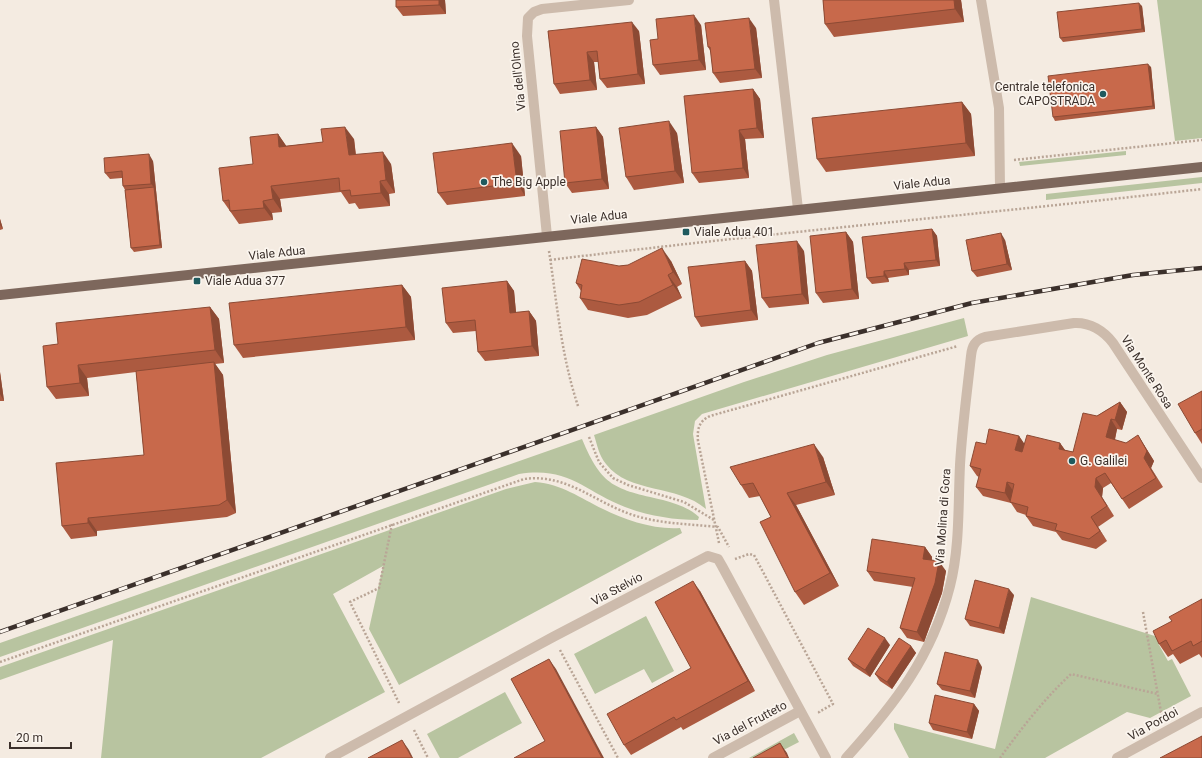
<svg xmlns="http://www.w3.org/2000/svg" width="1202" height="758" font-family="Roboto,sans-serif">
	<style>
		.green { fill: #b8c4a0 }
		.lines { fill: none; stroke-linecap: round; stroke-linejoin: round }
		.path { stroke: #b9a596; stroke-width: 2.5; stroke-dasharray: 2 2; stroke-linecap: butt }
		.minor { stroke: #cdbbac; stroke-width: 10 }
		.major { stroke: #7d675c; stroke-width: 10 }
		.rail-casing { stroke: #3b302b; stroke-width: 4.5 }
		.rail { stroke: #fbf5ee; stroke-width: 3; stroke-dasharray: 9; stroke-linecap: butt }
		.wall { fill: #ac5a40 }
		.shaded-wall { fill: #8c4a34 }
		.building { fill: #c8694b; stroke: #8c4a34 }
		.poi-dot { fill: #1f5a5e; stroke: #fbf5ee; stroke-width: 1.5 }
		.labels { text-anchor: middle; stroke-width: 3.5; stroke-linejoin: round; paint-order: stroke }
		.street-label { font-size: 12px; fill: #3b302b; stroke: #fbf5ee }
		.poi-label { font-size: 12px; fill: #3b302b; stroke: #fbf5ee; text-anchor: start }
	</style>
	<rect width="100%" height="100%" fill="#f4ebe1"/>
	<g class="green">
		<polygon points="1157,0 1202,0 1202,138 1175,141"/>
		<polygon points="1126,151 1126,155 1020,166 1019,162"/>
		<polygon points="1202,177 1202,183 1046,200 1046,194"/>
		<path d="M964,318L968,336L702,414L695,421L693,434L706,509C677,484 629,494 606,464C599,456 597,444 594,435L744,382L827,355Z"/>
		<path d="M582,439C602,487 615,489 663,500C676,504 688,507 699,517L698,520C674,520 649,516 625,507C584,491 569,466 519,474L0,657V643Z"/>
		<path d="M535,482C562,484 580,498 603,509C625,520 655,530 680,528L682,533L399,685L369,629L383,566L333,594L385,692L261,758H101L113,640L0,680V667L506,489Z"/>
		<polygon points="1031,597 1158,637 1160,641 1158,643 1168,661 1172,659 1191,696 1150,718 1127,712 1045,758 909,758 894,729 894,723 995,749"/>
		<polygon points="646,616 674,671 652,683 644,669 595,694 574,654"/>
		<polygon points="505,692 522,723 458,758 440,758 427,734"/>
		<polygon points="794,733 799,742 768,758 749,758"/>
	</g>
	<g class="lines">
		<g class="path">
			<polyline points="1014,160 1202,140"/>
			<path d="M549,251C557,303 561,355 578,406"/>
			<path d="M550,260C767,233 985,214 1202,189"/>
			<polyline points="589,437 599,462 613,478 628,485 684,502 714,520"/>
			<polyline points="392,524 379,588 350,602 399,703"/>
			<path d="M719,543L698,441C697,429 699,421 710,416L958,346"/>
			<polyline points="735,559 749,554 754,555 833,704 819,712 820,714"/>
			<polyline points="1143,612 1161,712 1164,716"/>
			<polyline points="560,650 618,758"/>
			<path d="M0,662L524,479C568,473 596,504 636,516C663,524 690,524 718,527L729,547"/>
			<polyline points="414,730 428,758"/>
			<path d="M1000,758C1021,729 1044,699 1071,674L1158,694"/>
		</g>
		<g class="minor">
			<polyline points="774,0 798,209"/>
			<polyline points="981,0 999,108 1000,188"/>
			<polyline points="547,236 527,36 528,18 534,12 542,9 629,0"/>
			<polyline points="330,758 553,637 708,556 718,559 722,566 826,758"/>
			<polyline points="713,758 800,711"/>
			<path d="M846,758C894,705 932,657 950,586C960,547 958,505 960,465C962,429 967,392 971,356C972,346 975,340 985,337L1074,323C1090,322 1104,331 1113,343L1202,478"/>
			<polyline points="1117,758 1202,712"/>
		</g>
		<polyline class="major" points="0,295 1202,167"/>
		<defs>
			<polyline id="rail" points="0,632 818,343 972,303 1133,275 1202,268"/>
		</defs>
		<use href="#rail" class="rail-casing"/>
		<use href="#rail" class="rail"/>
	</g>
	<g class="wall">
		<polygon points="396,0 445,0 446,14 403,16 396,7"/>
		<polygon points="823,0 961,0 964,22 834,37 825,24"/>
		<polygon points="1142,6 1145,32 1063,42 1060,38"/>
		<polygon points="701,25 706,70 660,75 653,65 658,39"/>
		<polygon points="756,28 762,78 720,83 713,73 711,52 708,47"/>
		<polygon points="548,31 639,31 645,84 607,88 600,79 598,62 594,62 597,90 560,94 554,84"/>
		<polygon points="1151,67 1155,109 1055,121 1053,117"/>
		<polygon points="753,89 760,99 764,138 745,139 749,178 699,183 692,173"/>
		<polygon points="962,102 971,114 975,156 826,172 817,159"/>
		<polygon points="596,127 603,137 609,189 572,193 565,183"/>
		<polygon points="677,133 684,183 634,190 626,177"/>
		<polygon points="278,134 286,146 354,139 356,155 391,164 395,193 389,194 390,206 359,209 355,203 349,204 341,192 280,199 282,212 272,213 273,220 239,224 223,201"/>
		<polygon points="521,156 525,196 447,205 438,193"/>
		<polygon points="153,161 162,248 134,252 131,248 125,190 123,186 122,178 110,179 105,173"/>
		<polygon points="0,219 3,229 0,230"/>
		<polygon points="932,229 937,236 940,266 909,270 909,275 888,278 889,282 872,284 867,278"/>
		<polygon points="846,232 853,242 859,299 823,303 816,293"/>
		<polygon points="1005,240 1012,270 977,277 972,271"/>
		<polygon points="804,251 809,304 769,308 762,298"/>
		<polygon points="671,261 682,284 677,287 682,298 647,315 628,318 588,310 580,298 581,291 576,283 619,266"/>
		<polygon points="745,261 752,271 758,320 701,327 695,317"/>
		<polygon points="507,281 514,291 516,313 529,311 536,321 539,356 485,361 478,352 476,331 453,333 446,323"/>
		<polygon points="402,285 411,297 415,340 243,358 234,345"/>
		<polygon points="210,307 219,319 224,363 215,364 223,375 236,513 227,517 97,531 97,536 71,539 62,526 144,455 136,372 87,378 89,396 56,399 47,387 58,344"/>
		<polygon points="0,372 4,401 0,401"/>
		<polygon points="1202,391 1202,444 1195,433"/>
		<polygon points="1120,402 1127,412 1122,430 1117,429 1115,440 1126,443 1144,445 1154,461 1151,468 1163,487 1129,509 1111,483 1103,488 1102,497 1114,516 1098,527 1107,541 1096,549 1062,540 1056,532 1033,526 1026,516 1026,515 1017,512 1011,503 983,496 976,487 979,477 977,476 970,466 986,444 1019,436 1024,444 1060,443 1065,450 1073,452 1097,416"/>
		<polygon points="823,457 835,495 796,505 839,586 804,605 795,592 771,517 760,496 749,498 741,485"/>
		<polygon points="925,547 932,557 932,560 946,571 942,593 924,642 907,638 900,628 913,587 874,581 867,571"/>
		<polygon points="700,591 755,691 683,730 681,727 631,755 624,745 691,668"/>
		<polygon points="1014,595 1004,634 970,626 965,619"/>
		<polygon points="1202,599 1202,658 1199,654 1180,664 1173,654 1168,657 1159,644 1172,621"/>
		<polygon points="890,645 870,677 853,666 848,659"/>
		<polygon points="911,646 916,653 892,689 880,681 875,674"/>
		<polygon points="982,667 975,698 942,690 937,684"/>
		<polygon points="974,704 979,711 972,739 933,730 929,723"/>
	</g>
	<g class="shaded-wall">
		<polygon points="439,0 445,0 446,14 439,5"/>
		<polygon points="954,0 961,0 964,22 955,9"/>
		<polygon points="1139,3 1142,6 1145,32 1142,29"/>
		<polygon points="694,15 701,25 706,70 699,60"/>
		<polygon points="749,18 756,28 762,78 755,69"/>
		<polygon points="632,22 639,31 645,84 638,74"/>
		<polygon points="587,52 594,62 597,90 590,80"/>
		<polygon points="1148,64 1151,67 1155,109 1153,106"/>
		<polygon points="753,89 760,99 764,138 757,128"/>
		<polygon points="962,102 971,114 975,156 966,143"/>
		<polygon points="669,121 677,133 684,183 675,171"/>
		<polygon points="345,127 354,139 357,168 349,155"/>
		<polygon points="596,127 603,137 609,189 602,179"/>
		<polygon points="739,130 745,139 749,178 743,168"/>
		<polygon points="278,134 287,147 279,147"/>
		<polygon points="512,143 521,156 525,196 517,183"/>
		<polygon points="383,152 391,164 395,193 386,180"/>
		<polygon points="149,154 153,161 162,248 160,245 154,187 151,184"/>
		<polygon points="380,181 389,194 390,206 381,193"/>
		<polygon points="271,186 280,199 282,212 273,199"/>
		<polygon points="263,201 272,213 273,220 264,208"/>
		<polygon points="0,219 3,229 0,225"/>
		<polygon points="932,229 937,236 940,266 936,260"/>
		<polygon points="846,232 853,242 859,299 852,289"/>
		<polygon points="1001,233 1005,240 1012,270 1007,264"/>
		<polygon points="797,241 804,251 809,304 802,294"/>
		<polygon points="662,248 671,261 682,284 673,272"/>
		<polygon points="745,261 752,271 758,320 751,310"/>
		<polygon points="904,263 909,270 909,275 905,269"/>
		<polygon points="884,271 888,278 889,282 884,276"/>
		<polygon points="668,275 677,287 682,298 673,285"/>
		<polygon points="507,281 514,291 517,323 510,313"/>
		<polygon points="402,285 411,297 415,340 406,327"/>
		<polygon points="210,307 219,319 224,363 215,350"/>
		<polygon points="529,311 536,321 539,356 532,346"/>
		<polygon points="214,362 223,375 236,513 227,500"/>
		<polygon points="78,365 87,378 89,396 80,383"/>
		<polygon points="0,372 4,401 0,394"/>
		<polygon points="1120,402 1127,412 1122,430 1115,420"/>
		<polygon points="1111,419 1117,429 1113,447 1106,437"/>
		<polygon points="1138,435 1154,461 1151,468 1163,487 1144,458"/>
		<polygon points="1019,436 1026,446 1022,460 1015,450"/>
		<polygon points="1060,443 1067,453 1059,449"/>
		<polygon points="814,444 823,457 835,495 826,482"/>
		<polygon points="1096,478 1103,488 1102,497 1114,516 1095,487"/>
		<polygon points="1007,482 1014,492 1011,503 1005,493"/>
		<polygon points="787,493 796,505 839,586 830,573"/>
		<polygon points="1091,517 1098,527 1107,541 1100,531"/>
		<polygon points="88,518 97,531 97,536 88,523"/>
		<polygon points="925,547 932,557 930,569 923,559"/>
		<polygon points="939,561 946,571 942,593 924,642 917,632"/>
		<polygon points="693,581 700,591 755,691 748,681"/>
		<polygon points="1009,589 1014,595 1004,634 999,628"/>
		<polygon points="885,638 890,645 870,677 865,670"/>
		<polygon points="911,646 916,653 892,689 887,682"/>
		<polygon points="549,659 556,669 604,758 602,758"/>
		<polygon points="978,660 982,667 975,698 970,691"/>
		<polygon points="974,704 979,711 972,739 967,732"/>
		<polygon points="402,740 409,750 413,758 412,758"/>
		<polygon points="780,743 787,753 789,758 788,758"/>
	</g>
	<g class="building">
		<polygon points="396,0 439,0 439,5 396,7"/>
		<polygon points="823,0 954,0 955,9 825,24"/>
		<polygon points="1139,3 1142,29 1060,38 1057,12"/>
		<polygon points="694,15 699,60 653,65 650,40 658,39 656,19"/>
		<polygon points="749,18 755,69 713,73 710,47 708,47 705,23"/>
		<polygon points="632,22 638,74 600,79 597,51 587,52 590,80 554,84 548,31"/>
		<polygon points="1148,64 1153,106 1053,117 1048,76"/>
		<polygon points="753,89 757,128 739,130 743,168 692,173 684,96"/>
		<polygon points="962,102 966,143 817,159 812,118"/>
		<polygon points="669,121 675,171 626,177 619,128"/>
		<polygon points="345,127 349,155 383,152 386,180 380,181 381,193 351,196 350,190 340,191 339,178 271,186 273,199 263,201 264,208 230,211 229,200 223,201 219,168 253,164 250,137 278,134 279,147 323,142 321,129"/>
		<polygon points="596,127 602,179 565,183 560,131"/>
		<polygon points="512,143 517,183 438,193 433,153"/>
		<polygon points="149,154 151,184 123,186 122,171 105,173 104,158"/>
		<polygon points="154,187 160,245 131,248 125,190"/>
		<polygon points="932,229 936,260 904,263 905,269 884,271 884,276 867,278 862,237"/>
		<polygon points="846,232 852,289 816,293 810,236"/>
		<polygon points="1001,233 1007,264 972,271 966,240"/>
		<polygon points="797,241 802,294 762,298 756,245"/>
		<polygon points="662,248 673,272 668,275 673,285 639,302 619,305 580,298 582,285 576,283 582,259 619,266 628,265"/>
		<polygon points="745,261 751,310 695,317 688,267"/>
		<polygon points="507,281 510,313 529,311 532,346 478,352 475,320 446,323 442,288"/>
		<polygon points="402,285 406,327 234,345 229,303"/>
		<polygon points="210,307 215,350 78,365 80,383 47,387 43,346 58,344 56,323"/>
		<polygon points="214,362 227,500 219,505 88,518 88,523 62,526 56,463 144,455 136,371"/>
		<polygon points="1202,391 1202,429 1195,433 1178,404"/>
		<polygon points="1120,402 1115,420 1111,419 1106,437 1126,443 1138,435 1147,451 1144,458 1156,478 1122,499 1105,473 1096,478 1095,487 1107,506 1091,517 1100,531 1089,539 1055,530 1057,524 1026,516 1028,507 1010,502 1014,484 1007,482 1005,493 976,487 981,469 970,466 976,442 986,444 989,429 1019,436 1015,450 1022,452 1027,435 1060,443 1059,449 1073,452 1083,413 1097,416"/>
		<polygon points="814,444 826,482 787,493 830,573 795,592 760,522 771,517 753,483 741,485 730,467"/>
		<polygon points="872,539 925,547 923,559 939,561 935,583 917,632 900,628 915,578 867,571"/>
		<polygon points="975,580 1009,589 999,628 965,619"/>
		<polygon points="693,581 748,681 676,720 674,717 624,745 607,714 691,668 655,602"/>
		<polygon points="1202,599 1202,641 1193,646 1191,641 1172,651 1166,640 1159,644 1153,631 1172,621 1169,617"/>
		<polygon points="868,628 885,638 865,670 848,659"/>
		<polygon points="899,638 911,646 887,682 875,674"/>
		<polygon points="945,652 978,660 970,691 937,684"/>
		<polygon points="549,659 602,758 514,758 545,741 511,679"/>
		<polygon points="935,695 974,704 967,732 929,723"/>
		<polygon points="1202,736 1202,758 1160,758"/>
		<polygon points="402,740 412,758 368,758"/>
		<polygon points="780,743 788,758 753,758"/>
	</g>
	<g class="poi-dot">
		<circle cx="1103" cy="94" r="4"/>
		<circle cx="484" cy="182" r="4"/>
		<rect x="682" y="228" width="8" height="8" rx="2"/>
		<rect x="193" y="277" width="8" height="8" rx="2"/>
		<circle cx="1072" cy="461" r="4"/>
	</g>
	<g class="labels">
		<g class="street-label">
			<text transform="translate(518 76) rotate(-96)" y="4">Via dell'Olmo</text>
			<text transform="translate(922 183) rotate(-6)" y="4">Viale Adua</text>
			<text transform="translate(599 217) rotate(-6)" y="4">Viale Adua</text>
			<text transform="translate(277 253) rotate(-6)" y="4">Viale Adua</text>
			<text transform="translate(1147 372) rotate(57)" y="4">Via Monte Rosa</text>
			<text transform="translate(943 517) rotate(-86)" y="4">Via Molina di Gora</text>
			<text transform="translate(617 589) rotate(-28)" y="4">Via Stelvio</text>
			<text transform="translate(750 723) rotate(-28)" y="4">Via del Frutteto</text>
			<text transform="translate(1153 724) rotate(-29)" y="4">Via Pordoi</text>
		</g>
		<g class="poi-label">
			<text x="1095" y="91" text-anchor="end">Centrale telefonica<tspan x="1095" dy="14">CAPOSTRADA</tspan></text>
			<text x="492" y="186">The Big Apple</text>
			<text x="694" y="236">Viale Adua 401</text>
			<text x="205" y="285">Viale Adua 377</text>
			<text x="1080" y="465">G. Galilei</text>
		</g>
	</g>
	<path d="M10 742v6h61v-6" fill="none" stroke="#3b302b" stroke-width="2"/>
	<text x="16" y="742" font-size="12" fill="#3b302b" stroke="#fbf5ee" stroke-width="3" paint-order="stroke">20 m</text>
</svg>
